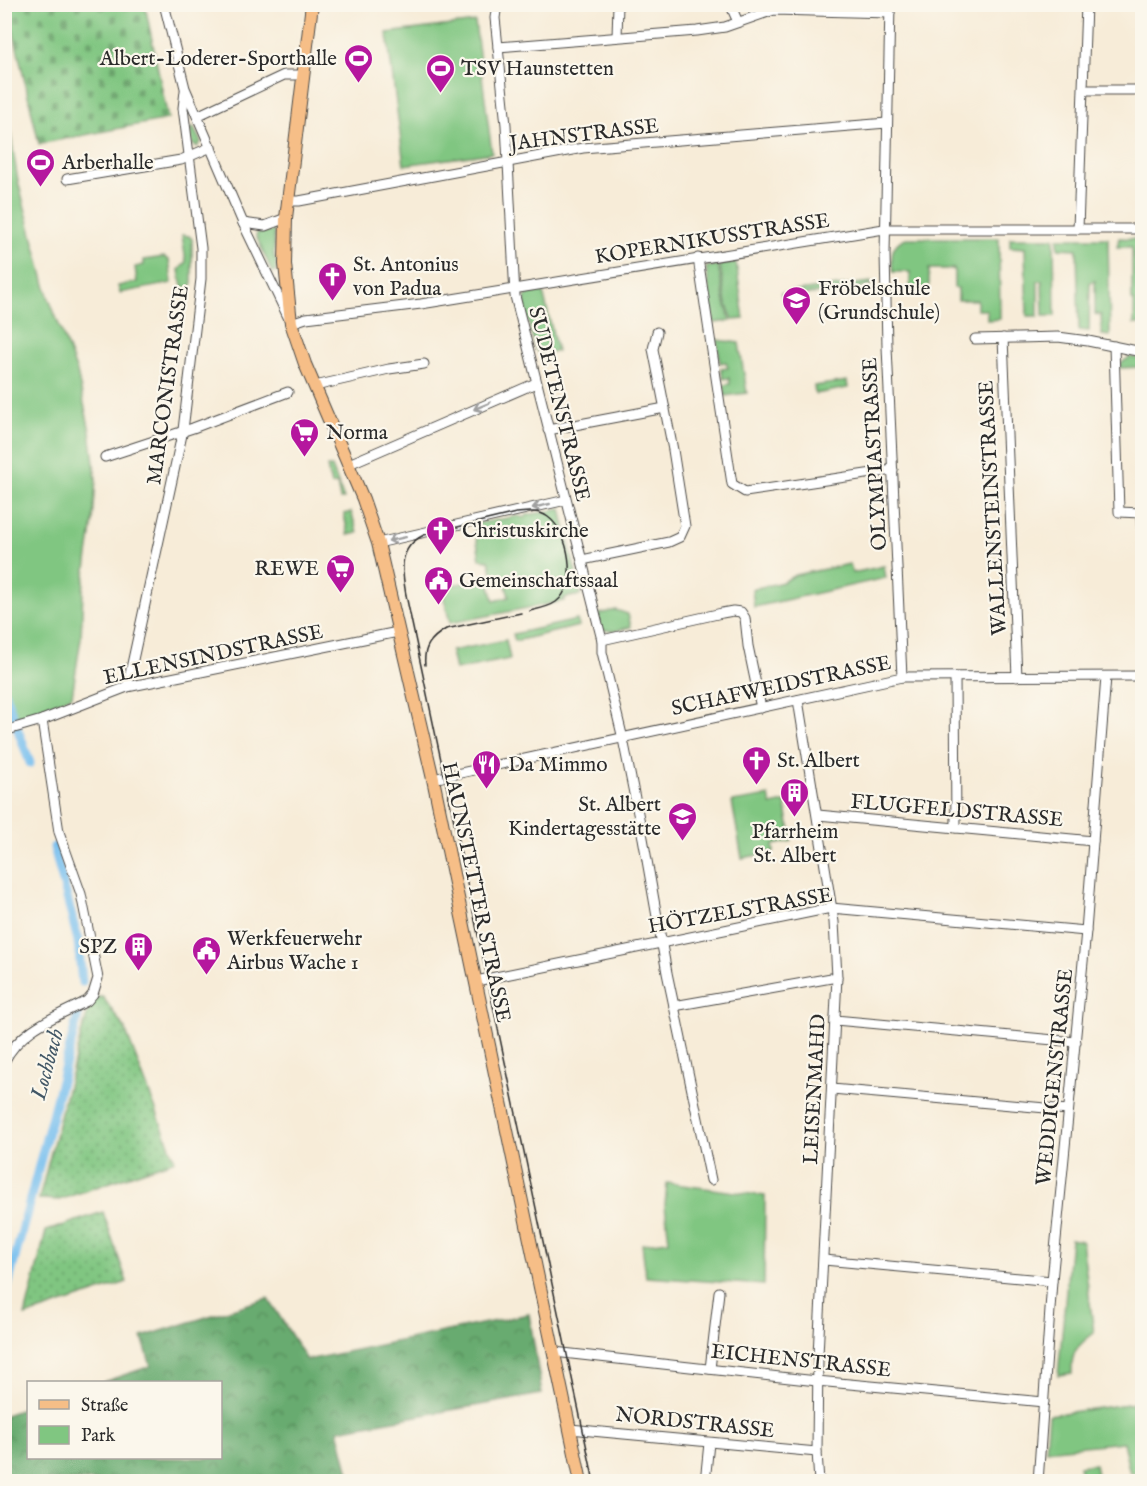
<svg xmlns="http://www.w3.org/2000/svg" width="1147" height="1486" font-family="'IM FELL English',serif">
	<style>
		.green { fill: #80c681; stroke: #567856; stroke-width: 1.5 }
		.forest { fill: url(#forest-crowns); stroke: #4a6b4d; stroke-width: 1.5 }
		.cemetery { fill: url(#cemetery-stones); stroke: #567856; stroke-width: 1.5 }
		.garden { fill: url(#garden-dots); stroke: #567856; stroke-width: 1.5 }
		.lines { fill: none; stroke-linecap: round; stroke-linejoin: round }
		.canal { stroke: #77bfef; stroke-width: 9 }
		.minor-casing { stroke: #4a4845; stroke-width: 11 }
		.major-casing { stroke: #4a4845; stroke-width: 14 }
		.minor { stroke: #fff; stroke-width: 9 }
		.major { stroke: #f6be87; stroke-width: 12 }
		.tram { stroke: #2b2b2b; stroke-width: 1.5 }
		.oneway { stroke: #a0a0a0 }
		.labels { text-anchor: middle; stroke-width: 4.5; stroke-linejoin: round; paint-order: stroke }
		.poi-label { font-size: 21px; fill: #2b2b2b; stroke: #fbf7ec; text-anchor: start }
		.street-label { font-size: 21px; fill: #2b2b2b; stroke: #fbf7ec }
		.water-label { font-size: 22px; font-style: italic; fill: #425766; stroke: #fbf7ec }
	</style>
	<defs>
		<pattern id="forest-crowns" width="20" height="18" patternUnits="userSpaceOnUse" patternTransform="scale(1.5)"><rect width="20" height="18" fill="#68ab6f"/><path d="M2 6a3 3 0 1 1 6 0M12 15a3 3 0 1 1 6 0" fill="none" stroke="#568b5b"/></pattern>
		<pattern id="cemetery-stones" width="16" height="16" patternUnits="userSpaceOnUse" patternTransform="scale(1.5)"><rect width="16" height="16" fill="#80c681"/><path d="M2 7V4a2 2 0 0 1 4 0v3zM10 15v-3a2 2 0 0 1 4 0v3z" fill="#69a16a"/></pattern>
		<pattern id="garden-dots" width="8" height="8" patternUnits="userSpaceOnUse" patternTransform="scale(1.5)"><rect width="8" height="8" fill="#80c681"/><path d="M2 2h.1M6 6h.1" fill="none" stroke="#69a16a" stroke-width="1.8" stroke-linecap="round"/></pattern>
	</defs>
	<rect width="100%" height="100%" fill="#fbf7ec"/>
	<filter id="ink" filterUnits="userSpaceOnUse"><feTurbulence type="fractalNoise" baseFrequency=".0167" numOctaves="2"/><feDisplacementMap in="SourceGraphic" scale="12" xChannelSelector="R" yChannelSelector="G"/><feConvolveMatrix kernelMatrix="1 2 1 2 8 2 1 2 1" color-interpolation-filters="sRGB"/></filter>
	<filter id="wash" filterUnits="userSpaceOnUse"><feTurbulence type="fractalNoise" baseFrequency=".008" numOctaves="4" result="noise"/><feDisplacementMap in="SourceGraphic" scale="24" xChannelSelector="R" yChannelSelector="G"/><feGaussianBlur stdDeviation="1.35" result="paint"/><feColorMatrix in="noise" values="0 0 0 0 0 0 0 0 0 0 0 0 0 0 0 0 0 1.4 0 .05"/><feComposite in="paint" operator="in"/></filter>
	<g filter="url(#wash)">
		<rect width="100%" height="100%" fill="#f7ecd8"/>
		<g class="green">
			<polygon points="475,22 492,153 404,165 387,33"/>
			<polygon points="5,98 18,181 48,296 77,372 90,431 96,479 93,521 83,590 81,638 72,696 29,715 5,721"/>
			<polygon points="193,127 201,142 197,147 193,145 190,131"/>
			<polygon points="274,231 274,257 276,260 276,271 274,272 272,272 256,236 257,233"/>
			<polygon points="182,235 189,236 192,239 192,285 190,287 182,287 179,270 186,262"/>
			<path d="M906,238H999L1000,319L987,320V310H977V300H958V288H954V269H929V288H910V272H893C891,256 890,244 906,238Z"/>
			<polygon points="1010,238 1054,238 1055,316 1043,316 1042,281 1038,281 1038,316 1027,316 1025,248 1010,247"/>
			<polygon points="1058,238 1108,238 1110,336 1102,335 1101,315 1095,314 1095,281 1090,282 1089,331 1079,330 1077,249 1058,248"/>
			<polygon points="1119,238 1142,239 1142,324 1134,324 1134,301 1132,300 1132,247 1117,247"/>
			<polygon points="164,257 169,260 172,283 120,293 118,286 137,282 135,267 144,265 144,260"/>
			<polygon points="736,262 744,319 733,320 726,303 720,265"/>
			<polygon points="718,265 725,303 731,321 714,323 706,267"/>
			<polygon points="871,282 871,286 782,298 781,293"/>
			<polygon points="543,292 557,351 539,354 535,348 525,308 525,297 530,293"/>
			<polygon points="717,340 739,343 747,393 725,396 724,385 730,384 729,378 723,379 721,369 728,368 726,362 720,363"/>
			<polygon points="1130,357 1142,359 1142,367 1120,368 1121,363"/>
			<polygon points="847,381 848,388 815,394 814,386"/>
			<polygon points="327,467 332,467 344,499 340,499 337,484 331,485"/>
			<polygon points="561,509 581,595 564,598 564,601 450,623 441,587 488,578 494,601 509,597 503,574 493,576 489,560 480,559 474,524 518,516 525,518 527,515"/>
			<polygon points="351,512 358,533 348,535 344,514"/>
			<polygon points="850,564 852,573 884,566 886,578 754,607 752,589 783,582 795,575"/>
			<polygon points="616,610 628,614 631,627 615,631 601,630 598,614"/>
			<polygon points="577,620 579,626 515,641 513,634"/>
			<polygon points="506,640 510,659 455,670 451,651"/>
			<polygon points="769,796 771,805 785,802 792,841 773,845 774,852 742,858 732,802"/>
			<polygon points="667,1183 765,1196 764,1285 646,1277 642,1244 669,1241 665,1205"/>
			<path d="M1071,1239L1082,1241L1094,1333C1077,1346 1071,1351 1072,1373L1058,1375Z"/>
			<polygon points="1142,1402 1142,1472 1130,1474 1123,1442 1046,1450 1049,1415"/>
			<polygon points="1095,1464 1098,1481 1082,1481 1079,1466"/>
		</g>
		<polygon class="forest" points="268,1298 307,1360 529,1314 542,1394 338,1430 351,1481 5,1481 5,1415 28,1407 28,1458 220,1458 220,1382 103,1382 151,1366 142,1337"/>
		<polygon class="cemetery" points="6,4 145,5 168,119 39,144 13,30 5,31"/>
		<g class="garden">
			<polygon points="93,997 103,997 125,1029 175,1160 59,1200 39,1199 82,1031"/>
			<polygon points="103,1212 127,1282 25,1316 46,1231"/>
		</g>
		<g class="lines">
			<g class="canal">
				<polyline points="4,692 30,763"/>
				<polyline points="54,847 78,941 82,982"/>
				<polyline points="4,1300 79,1012"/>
			</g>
		</g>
	</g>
	<g filter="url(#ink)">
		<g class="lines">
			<defs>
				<g id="minor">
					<polyline points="164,4 185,88 243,223 291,323 306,318 421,304 884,229 1142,229"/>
					<polyline points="497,4 495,18 506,125 515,296 602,640 602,652 623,739 643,838 667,973 711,1180"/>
					<polyline points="733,4 733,11 738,22"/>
					<polyline points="890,4 885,253 887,347 902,677"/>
					<polyline points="617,37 618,4"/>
					<polyline points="498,47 697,31 725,27 774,10 890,13"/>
					<polyline points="1084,90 1142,90"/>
					<polyline points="197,116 284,75 303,75"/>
					<polyline points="67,179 181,160 211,147"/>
					<polyline points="288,201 299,201 583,148 887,123"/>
					<polyline points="243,223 265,226 286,218"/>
					<polyline points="1078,229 1086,4"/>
					<polyline points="698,258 732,484 745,492 893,470"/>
					<polyline points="1003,338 1017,677"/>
					<polyline points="975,339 1058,337 1088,341 1142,352"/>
					<polyline points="1114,346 1119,512 1141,513 1142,546"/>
					<polyline points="315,386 389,369 424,364"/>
					<polyline points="548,430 665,408"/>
					<polyline points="105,457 193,428 288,392"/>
					<polyline points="349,464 536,383"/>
					<polyline points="378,543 566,500"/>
					<polyline points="582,560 669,542 680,537 685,526 673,450 653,349 657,332"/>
					<polyline points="602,640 722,613 733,611 741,612 745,618 748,646 761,708"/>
					<polyline points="955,677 956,828"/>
					<polyline points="127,687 183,430 201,279 201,248 183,108 185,91"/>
					<polyline points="798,700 834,922 837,977 818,1355 817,1452 819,1482"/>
					<polyline points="4,731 42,720 127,687 398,632"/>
					<polyline points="433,779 902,677 1142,676"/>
					<polyline points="818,815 1093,841"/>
					<polyline points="476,981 831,908 1086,931"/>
					<polyline points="674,1006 837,977"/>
					<polyline points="835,1020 1076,1042"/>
					<path d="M4,1062C21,1028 56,1017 87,1001L93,994L98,978L81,894L59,832L42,720"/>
					<polyline points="832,1089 1068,1110"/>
					<polyline points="824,1260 1052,1281"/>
					<polyline points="554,1352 817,1381 1044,1402"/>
					<polyline points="710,1369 719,1292"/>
					<polyline points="570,1429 817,1452"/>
					<polyline points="705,1482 709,1443"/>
					<polyline points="1038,1482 1052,1281 1086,931 1106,677"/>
				</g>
				<polyline id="major" points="312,4 286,218 285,264 291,323 305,364 363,499 378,543 433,779 581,1482"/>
			</defs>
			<use href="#minor" class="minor-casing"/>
			<use href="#major" class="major-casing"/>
			<use href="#minor" class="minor"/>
			<use href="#major" class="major"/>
			<g class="tram">
				<path d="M530,611C538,609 549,607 556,602C579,585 569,532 548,517C538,510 527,512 516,513L424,535C397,548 402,571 406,595L594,1482"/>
				<path d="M425,665C423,647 431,638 446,629L521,613"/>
			</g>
		</g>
		<defs><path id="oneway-shaft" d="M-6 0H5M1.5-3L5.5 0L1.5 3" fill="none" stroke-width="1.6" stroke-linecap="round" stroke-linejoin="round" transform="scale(1.5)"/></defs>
		<g class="oneway">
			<use href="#oneway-shaft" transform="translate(482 406) rotate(157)"/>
			<use href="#oneway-shaft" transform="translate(541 506) rotate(167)"/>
			<use href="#oneway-shaft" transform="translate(397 539) rotate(168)"/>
		</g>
	</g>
	<defs>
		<symbol id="stadium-pin" viewBox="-11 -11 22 30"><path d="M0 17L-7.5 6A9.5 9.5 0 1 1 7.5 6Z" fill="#b5179e" stroke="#fbf7ec"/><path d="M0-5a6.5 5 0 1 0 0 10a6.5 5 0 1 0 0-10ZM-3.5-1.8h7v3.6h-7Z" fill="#fff"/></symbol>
		<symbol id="church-pin" viewBox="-11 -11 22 30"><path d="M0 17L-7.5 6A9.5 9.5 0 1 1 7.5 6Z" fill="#b5179e" stroke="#fbf7ec"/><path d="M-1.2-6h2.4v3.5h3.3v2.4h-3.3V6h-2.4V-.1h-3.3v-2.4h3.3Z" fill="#fff"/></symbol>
		<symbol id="school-pin" viewBox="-11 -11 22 30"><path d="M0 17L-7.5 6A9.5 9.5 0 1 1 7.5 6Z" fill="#b5179e" stroke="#fbf7ec"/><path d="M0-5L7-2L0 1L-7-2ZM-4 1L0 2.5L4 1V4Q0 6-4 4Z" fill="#fff"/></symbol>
		<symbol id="supermarket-pin" viewBox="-11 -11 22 30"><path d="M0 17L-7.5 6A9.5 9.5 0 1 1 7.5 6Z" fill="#b5179e" stroke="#fbf7ec"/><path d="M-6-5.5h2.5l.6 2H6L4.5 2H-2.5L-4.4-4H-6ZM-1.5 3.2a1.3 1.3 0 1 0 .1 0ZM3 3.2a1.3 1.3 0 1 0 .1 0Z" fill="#fff"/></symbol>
		<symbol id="civic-pin" viewBox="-11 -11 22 30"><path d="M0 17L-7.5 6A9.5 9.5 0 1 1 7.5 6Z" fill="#b5179e" stroke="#fbf7ec"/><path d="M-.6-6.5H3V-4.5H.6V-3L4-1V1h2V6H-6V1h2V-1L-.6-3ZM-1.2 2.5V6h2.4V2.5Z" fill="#fff"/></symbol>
		<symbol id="restaurant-pin" viewBox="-11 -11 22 30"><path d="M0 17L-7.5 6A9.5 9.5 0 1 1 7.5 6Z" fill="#b5179e" stroke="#fbf7ec"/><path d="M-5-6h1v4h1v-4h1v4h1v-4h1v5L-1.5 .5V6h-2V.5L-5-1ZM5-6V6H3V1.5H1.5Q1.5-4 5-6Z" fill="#fff"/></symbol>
		<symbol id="building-pin" viewBox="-11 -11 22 30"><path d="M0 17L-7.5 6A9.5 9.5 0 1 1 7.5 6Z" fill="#b5179e" stroke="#fbf7ec"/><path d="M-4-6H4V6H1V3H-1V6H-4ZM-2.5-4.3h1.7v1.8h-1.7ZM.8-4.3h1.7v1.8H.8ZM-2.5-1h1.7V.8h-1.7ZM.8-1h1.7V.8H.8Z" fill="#fff"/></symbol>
	</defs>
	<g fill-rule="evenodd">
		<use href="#stadium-pin" x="342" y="42" width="33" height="45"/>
		<use href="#stadium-pin" x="424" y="52" width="33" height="45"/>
		<use href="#stadium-pin" x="24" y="146" width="33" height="45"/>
		<use href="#church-pin" x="316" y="260" width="33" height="45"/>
		<use href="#school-pin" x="780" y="284" width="33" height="45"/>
		<use href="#supermarket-pin" x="288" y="416" width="33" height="45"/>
		<use href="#church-pin" x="424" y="514" width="33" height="45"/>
		<use href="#supermarket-pin" x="324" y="552" width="33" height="45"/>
		<use href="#civic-pin" x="422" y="564" width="33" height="45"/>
		<use href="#church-pin" x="740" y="744" width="33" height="45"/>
		<use href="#restaurant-pin" x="470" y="748" width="33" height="45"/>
		<use href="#building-pin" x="778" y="776" width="33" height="45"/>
		<use href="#school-pin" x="666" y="800" width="33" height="45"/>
		<use href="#building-pin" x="122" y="930" width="33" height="45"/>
		<use href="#civic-pin" x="190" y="934" width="33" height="45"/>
	</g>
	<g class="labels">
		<g class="poi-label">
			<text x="337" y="65" text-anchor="end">Albert-Loderer-Sporthalle</text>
			<text x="461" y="75">TSV Haunstetten</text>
			<text x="62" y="169">Arberhalle</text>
			<text x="353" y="271">St. Antonius<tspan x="353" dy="24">von Padua</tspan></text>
			<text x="818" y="295">Fröbelschule<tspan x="818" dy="24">(Grundschule)</tspan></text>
			<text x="326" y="439">Norma</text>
			<text x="462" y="537">Christuskirche</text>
			<text x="319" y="575" text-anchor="end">REWE</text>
			<text x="459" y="587">Gemeinschaftssaal</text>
			<text x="777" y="767">St. Albert</text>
			<text x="508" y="771">Da Mimmo</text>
			<text x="661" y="811" text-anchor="end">St. Albert<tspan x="661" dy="24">Kindertagesstätte</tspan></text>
			<text x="795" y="838" text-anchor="middle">Pfarrheim<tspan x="795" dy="24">St. Albert</tspan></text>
			<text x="227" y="945">Werkfeuerwehr<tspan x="227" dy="24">Airbus Wache 1</tspan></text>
			<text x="117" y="953" text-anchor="end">SPZ</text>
		</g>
		<g class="street-label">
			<text transform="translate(584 134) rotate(-7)" y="7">JAHNSTRASSE</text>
			<text transform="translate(712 238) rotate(-9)" y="7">KOPERNIKUSSTRASSE</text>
			<text transform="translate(167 385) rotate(-82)" y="7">MARCONISTRASSE</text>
			<text transform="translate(560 404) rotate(76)" y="7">SUDETENSTRASSE</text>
			<text transform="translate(874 454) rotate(-93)" y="7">OLYMPIASTRASSE</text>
			<text transform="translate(992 508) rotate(-93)" y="7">WALLENSTEINSTRASSE</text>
			<text transform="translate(213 654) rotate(-12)" y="7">ELLENSINDSTRASSE</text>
			<text transform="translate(781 685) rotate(-12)" y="7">SCHAFWEIDSTRASSE</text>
			<text transform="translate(957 810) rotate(5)" y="7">FLUGFELDSTRASSE</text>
			<text transform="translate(477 892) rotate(78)" y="7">HAUNSTETTER STRASSE</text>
			<text transform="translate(740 910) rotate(-10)" y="7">HÖTZELSTRASSE</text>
			<text transform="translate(1054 1077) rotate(-84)" y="7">WEDDIGENSTRASSE</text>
			<text transform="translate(814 1089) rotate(-87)" y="7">LEISENMAHD</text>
			<text transform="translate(801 1360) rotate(6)" y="7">EICHENSTRASSE</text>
			<text transform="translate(695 1422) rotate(6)" y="7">NORDSTRASSE</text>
		</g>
		<g class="water-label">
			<text transform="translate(46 1064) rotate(-75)" y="8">Lochbach</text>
		</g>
	</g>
	<rect width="1147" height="1486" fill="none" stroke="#fbf7ec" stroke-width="24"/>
	<rect x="27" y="1381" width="195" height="78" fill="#fbf7ec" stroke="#a8a59f" stroke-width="1.5"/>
	<rect x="39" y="1400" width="30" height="9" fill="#f6be87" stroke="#a8a59f" stroke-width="1.5"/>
	<text x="81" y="1411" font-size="18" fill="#2b2b2b">Straße</text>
	<rect x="39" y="1426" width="30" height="18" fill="#80c681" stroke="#a8a59f" stroke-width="1.5"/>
	<text x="81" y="1441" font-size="18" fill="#2b2b2b">Park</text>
</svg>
